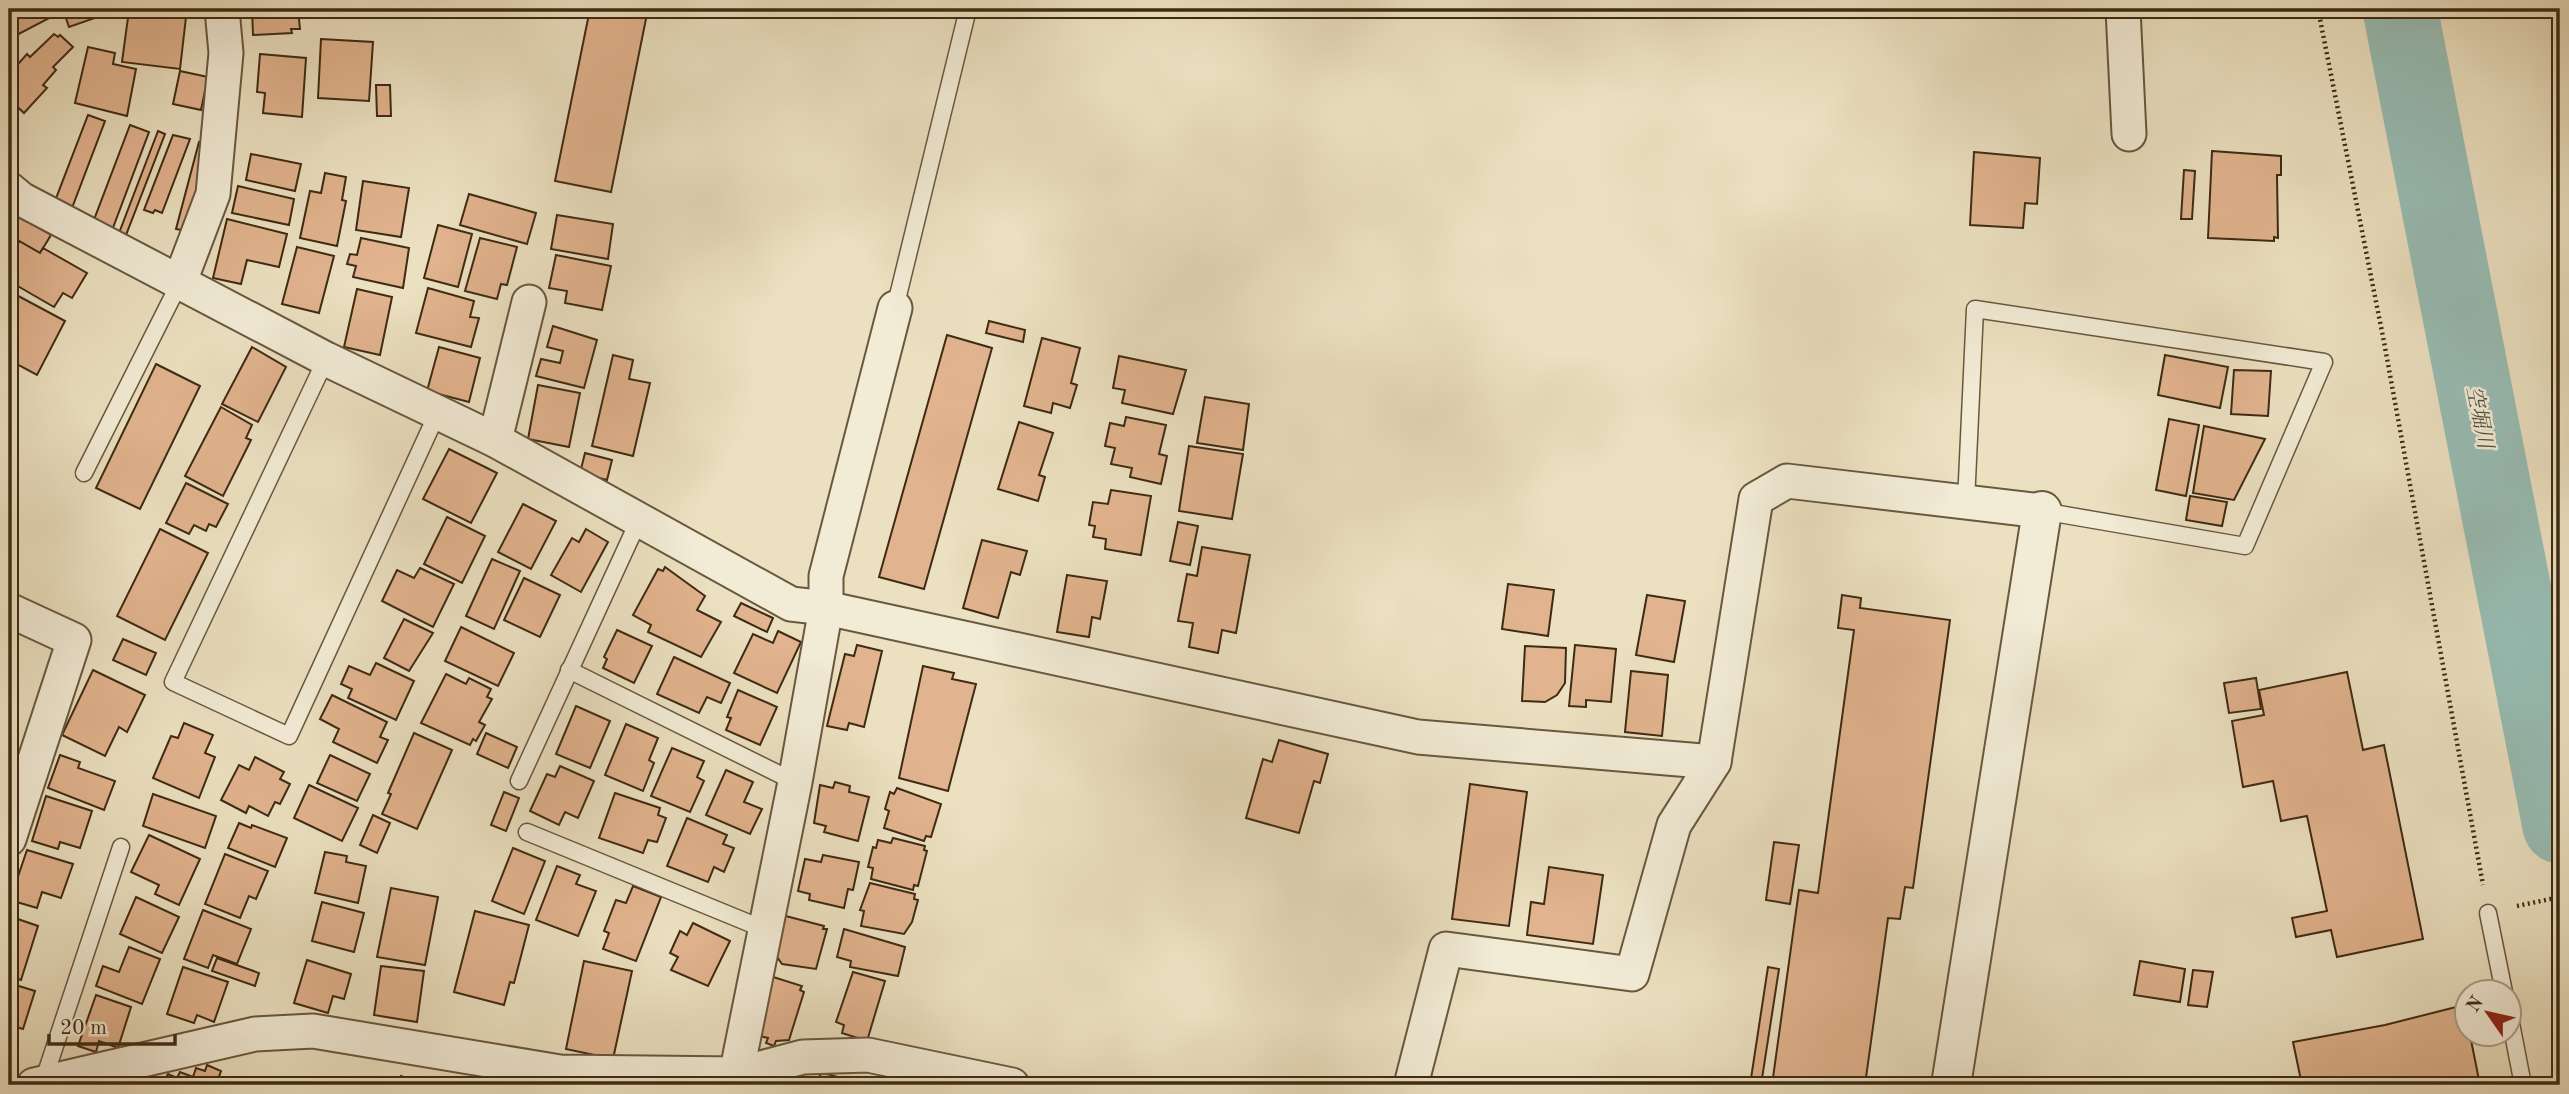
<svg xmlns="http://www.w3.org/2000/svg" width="2569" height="1094" font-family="'Old Standard TT','Noto Serif JP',serif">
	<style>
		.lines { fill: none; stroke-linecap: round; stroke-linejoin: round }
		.river { stroke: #98bdb4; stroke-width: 75 }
		.building { fill: #e1b38e; stroke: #3e2b13; stroke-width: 2 }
		.service-casing { stroke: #69583e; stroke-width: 19 }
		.minor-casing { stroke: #69583e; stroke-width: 37 }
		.tertiary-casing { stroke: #69583e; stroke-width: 42 }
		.path { stroke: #3e2b13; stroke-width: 4.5; stroke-dasharray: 2 3.5; stroke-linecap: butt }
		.service { stroke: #f2ebd6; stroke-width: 16 }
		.minor { stroke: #f2ebd6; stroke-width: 33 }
		.tertiary { stroke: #f2ebd6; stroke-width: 38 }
		.labels { text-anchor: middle; stroke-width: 5; stroke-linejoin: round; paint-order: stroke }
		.water-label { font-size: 21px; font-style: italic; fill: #54503b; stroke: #f2ebd6 }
	</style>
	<rect width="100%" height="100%" fill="#ebe0c0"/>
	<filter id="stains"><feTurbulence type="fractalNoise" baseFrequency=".00286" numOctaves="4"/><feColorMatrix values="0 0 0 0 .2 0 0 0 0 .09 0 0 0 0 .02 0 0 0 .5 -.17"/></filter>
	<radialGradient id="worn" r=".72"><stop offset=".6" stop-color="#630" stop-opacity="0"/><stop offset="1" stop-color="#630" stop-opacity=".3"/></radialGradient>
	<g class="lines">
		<polyline class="river" points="2400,9 2560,826"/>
	</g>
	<g class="building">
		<polygon points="9,9 56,9 59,13 9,39"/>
		<polygon points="63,9 92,9 95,18 69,27"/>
		<polygon points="252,9 298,9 300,29 291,29 292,33 253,35"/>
		<polygon points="590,9 648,9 611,192 555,181"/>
		<polygon points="129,10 186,17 180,69 122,62"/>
		<polygon points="54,34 58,37 60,35 73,47 53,67 56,70 43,85 47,88 24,113 9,99 9,63 13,58 19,63 27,54 30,57"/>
		<polygon points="321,39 373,42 369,101 318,98"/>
		<polygon points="88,47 115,53 113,64 136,69 127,116 75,103"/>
		<polygon points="260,54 306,58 302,117 263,113 265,93 257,92"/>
		<polygon points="180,71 208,77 201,110 173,104"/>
		<polygon points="376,85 390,85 391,116 377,116"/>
		<polygon points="88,115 105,121 72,208 55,201"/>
		<polygon points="130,125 149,132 111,233 92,225"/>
		<polygon points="158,131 165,134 126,235 119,233"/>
		<polygon points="173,135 190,139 162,213 155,210 153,213 144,210"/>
		<polygon points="199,142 208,144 186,231 176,229"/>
		<polygon points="2212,151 2281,156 2281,175 2277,175 2278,238 2274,237 2274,241 2208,238"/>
		<polygon points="1974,152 2040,158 2037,204 2025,203 2023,228 1970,225"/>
		<polygon points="251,154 301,164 295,191 246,180"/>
		<polygon points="2184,170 2195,171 2192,219 2181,219"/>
		<polygon points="325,173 346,177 342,200 346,201 337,246 300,238 310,191 321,193"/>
		<polygon points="363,181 409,188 401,237 356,230"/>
		<polygon points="238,186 294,199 289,225 232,213"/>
		<polygon points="469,194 536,213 527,244 460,225"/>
		<polygon points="557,215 613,224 608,259 551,249"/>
		<polygon points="18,216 51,235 40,253 19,241 9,256 9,227 12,228"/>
		<polygon points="227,219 287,234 279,267 247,260 241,284 213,278"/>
		<polygon points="438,225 472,234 458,287 424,278"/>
		<polygon points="361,238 409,248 403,288 353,277 356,266 347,264 350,254 357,255"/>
		<polygon points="480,238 517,247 507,285 501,284 497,299 465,291"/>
		<polygon points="19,241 40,253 43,248 87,273 72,298 63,293 54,307 9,281 9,259"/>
		<polygon points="297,247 334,256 319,313 282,304"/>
		<polygon points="556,255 611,266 602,310 565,303 567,291 549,288"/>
		<polygon points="428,288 474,301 470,317 479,318 471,347 416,333"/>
		<polygon points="357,289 392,297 380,355 344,347"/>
		<polygon points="9,291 65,321 37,375 9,360"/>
		<polygon points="989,321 1025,330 1023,342 986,333"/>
		<polygon points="553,326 597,340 584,388 536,376 541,359 560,363 563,351 547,347"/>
		<polygon points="947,335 992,348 924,589 879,577"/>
		<polygon points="1042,338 1080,348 1071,383 1077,385 1070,408 1053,403 1051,413 1024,406"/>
		<polygon points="252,347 286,367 258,422 222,404"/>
		<polygon points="439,347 480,358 469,402 427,391"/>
		<polygon points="613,355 633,360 629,379 650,383 633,456 592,446"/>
		<polygon points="2165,355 2228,367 2220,408 2158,395"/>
		<polygon points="1119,356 1186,370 1173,414 1122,403 1125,390 1113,388"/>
		<polygon points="156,364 200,386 140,509 96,488"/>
		<polygon points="2234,370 2271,371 2268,416 2231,414"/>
		<polygon points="538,385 580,393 569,447 528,439"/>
		<polygon points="1205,397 1249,404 1243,450 1197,443"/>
		<polygon points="221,407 252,425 246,438 251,440 223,496 185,476"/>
		<polygon points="1126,417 1166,425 1159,454 1167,456 1161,484 1130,477 1132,468 1111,464 1115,448 1105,446 1110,423 1124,426"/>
		<polygon points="2169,419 2199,425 2186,496 2156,490"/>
		<polygon points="1019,422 1053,433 1039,475 1045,477 1038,501 998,489"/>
		<polygon points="2204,426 2265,439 2234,500 2193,493"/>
		<polygon points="1189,446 1243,454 1232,519 1179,511"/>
		<polygon points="449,449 497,473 471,523 423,499"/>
		<polygon points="585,453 612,460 607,480 580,473"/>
		<polygon points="186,483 228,504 216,527 209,524 206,531 194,525 189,534 166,523"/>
		<polygon points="1111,490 1151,496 1141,555 1105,549 1106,539 1093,537 1095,526 1089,525 1093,502 1108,504"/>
		<polygon points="2190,496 2227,502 2222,526 2186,520"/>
		<polygon points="523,504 556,521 531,569 498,552"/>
		<polygon points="447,517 485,536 462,583 424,564"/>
		<polygon points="1178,522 1198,526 1190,565 1170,561"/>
		<polygon points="160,529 208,553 165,640 117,616"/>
		<polygon points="586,529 608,542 581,592 551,575 572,538 579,542"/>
		<polygon points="982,540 1027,551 1020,575 1011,572 998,618 963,608"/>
		<polygon points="1202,547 1250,555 1236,633 1222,630 1218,653 1189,647 1193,623 1178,621 1187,574 1197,576"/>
		<polygon points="492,559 520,571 494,629 466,616"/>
		<polygon points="665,567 705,596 697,610 721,622 701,657 648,632 651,625 633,615 658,569 663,571"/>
		<polygon points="420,568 454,584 433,627 382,601 397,570 414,578"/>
		<polygon points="1067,575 1107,581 1100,619 1092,617 1089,637 1057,632"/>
		<polygon points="524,578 560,595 540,637 504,620"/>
		<polygon points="1508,584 1554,590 1548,636 1502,629"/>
		<polygon points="1647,595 1685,601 1674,662 1636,655"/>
		<polygon points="1842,595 1861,598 1860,608 1950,620 1913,888 1905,887 1900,919 1888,918 1865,1085 1772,1085 1799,890 1818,893 1854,630 1838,628"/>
		<polygon points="741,603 773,618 767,632 734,616"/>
		<polygon points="404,619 433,633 409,671 384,658"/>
		<polygon points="461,627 514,653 498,686 445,661"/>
		<polygon points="617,630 652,646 634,683 603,668 607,659 604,657"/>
		<polygon points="778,631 801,642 777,693 734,673 753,634 773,643"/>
		<polygon points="123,639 156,653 146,675 113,660"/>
		<polygon points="857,645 882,651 864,727 849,723 847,730 827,726 845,654 854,656"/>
		<polygon points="1575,645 1616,649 1611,702 1586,700 1586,707 1569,706"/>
		<polygon points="1525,646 1566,648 1565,683 1557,695 1545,702 1522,701"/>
		<polygon points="674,657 730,683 721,703 707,697 699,713 657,694"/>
		<polygon points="376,663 414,681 396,720 348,698 352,689 341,684 349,666 370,675"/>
		<polygon points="923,666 954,673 952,679 976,684 948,791 899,778"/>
		<polygon points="93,670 145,695 127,732 119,727 105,756 62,735"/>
		<polygon points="1631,671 1668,675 1662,736 1625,732"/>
		<polygon points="2347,672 2363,750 2384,745 2423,939 2337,957 2331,930 2296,937 2292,918 2327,911 2307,816 2281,821 2273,781 2243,787 2232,721 2264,715 2259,690"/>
		<polygon points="446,674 466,684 469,678 491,689 487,697 492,699 479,722 485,725 476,741 473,739 470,745 421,723"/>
		<polygon points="2256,678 2261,709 2229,713 2224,683"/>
		<polygon points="738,690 777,707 760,745 726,730 731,718 727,717"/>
		<polygon points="332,695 387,722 380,737 388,740 377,763 333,742 339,729 320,719"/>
		<polygon points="576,706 610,721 590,768 556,754"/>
		<polygon points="184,723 213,735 205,753 215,757 199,798 153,778 171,736 178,738"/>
		<polygon points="626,724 658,738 649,760 654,763 643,791 605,775"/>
		<polygon points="414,733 452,750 417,829 382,814 391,794 388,793"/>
		<polygon points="486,733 517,747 508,768 477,754"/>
		<polygon points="1279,740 1328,754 1320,783 1314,781 1299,833 1246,818 1263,759 1272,762"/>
		<polygon points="672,748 704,761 697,777 704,781 690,812 651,796"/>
		<polygon points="60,755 80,762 78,768 115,781 104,810 48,788"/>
		<polygon points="330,755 370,774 357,801 317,783"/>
		<polygon points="255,757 284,772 280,779 290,784 280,804 275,802 268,816 249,806 246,813 221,800 239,765 249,770"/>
		<polygon points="560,766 594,781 578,818 565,812 559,825 530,811 547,774 555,777"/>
		<polygon points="726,770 753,782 744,802 762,809 750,834 706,815"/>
		<polygon points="835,782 850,786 849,792 869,797 858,841 824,832 826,826 814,823 820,785 833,788"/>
		<polygon points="1470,784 1527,792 1509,926 1452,919"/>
		<polygon points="309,785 358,808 342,841 294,818"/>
		<polygon points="897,788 941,804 931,837 926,836 924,841 884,828 889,811 885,809 890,792 894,794"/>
		<polygon points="504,792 519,798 506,831 491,825"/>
		<polygon points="615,793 660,808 658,815 666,818 657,842 648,840 643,853 599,838"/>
		<polygon points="153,794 216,816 205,848 143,826"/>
		<polygon points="46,796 92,811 80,848 60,842 58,849 32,841"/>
		<polygon points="373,815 390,823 377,853 360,845"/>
		<polygon points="687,818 727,835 723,844 734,848 724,872 714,867 708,882 667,866"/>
		<polygon points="239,823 251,828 252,825 287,838 275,867 228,848"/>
		<polygon points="149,835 200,859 179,905 155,894 159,885 131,872"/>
		<polygon points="893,838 925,846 924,850 927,851 918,886 914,885 913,890 871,879 873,868 868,867 873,847 876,848 878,840 891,843"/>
		<polygon points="1774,842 1799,845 1790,904 1766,900"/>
		<polygon points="513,848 545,861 524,914 492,901"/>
		<polygon points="27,850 73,864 61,898 42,892 37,908 10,900"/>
		<polygon points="325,852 347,856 346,862 366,866 358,903 315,893"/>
		<polygon points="225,854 268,871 256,899 249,896 240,918 205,904"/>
		<polygon points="823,855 859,862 853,890 848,889 844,908 809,900 810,894 798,891 805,859 821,862"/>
		<polygon points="557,866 580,875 576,884 596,891 578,936 536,920"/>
		<polygon points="1549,867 1603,875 1593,944 1527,935 1531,902 1544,904"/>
		<polygon points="870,883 915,894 914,899 918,900 912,922 904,934 861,926 864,911 860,910"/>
		<polygon points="633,886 661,897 636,961 603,949 609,933 604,931 616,900 626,903"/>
		<polygon points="391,888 438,897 425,965 377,957"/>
		<polygon points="136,897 179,917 162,953 120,934"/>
		<polygon points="322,902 364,913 354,952 312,941"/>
		<polygon points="203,910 251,929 237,964 213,955 208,968 184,959"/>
		<polygon points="475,911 529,925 514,983 510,982 504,1005 454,992"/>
		<polygon points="778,914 824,926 823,929 827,929 816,969 782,964 775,954"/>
		<polygon points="9,916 38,926 21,980 9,976"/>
		<polygon points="693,923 730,941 708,986 671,970 678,957 670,953 680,931 687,935"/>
		<polygon points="844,929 905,947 898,976 850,967 851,961 837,957"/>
		<polygon points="129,947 160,959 142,1004 96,986 103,966 119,972"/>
		<polygon points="217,958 259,973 255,986 212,971"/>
		<polygon points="307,960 351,974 344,999 333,996 328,1013 294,1003"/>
		<polygon points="584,961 632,971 613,1059 566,1049"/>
		<polygon points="2140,961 2185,969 2180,1002 2134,995"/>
		<polygon points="381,966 424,971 417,1022 374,1015"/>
		<polygon points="183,967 228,982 214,1022 197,1015 194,1023 167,1014"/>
		<polygon points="1768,967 1779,969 1761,1085 1750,1085"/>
		<polygon points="2193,970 2213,972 2207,1007 2188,1005"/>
		<polygon points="853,972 885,981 867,1041 842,1033 844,1025 836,1022"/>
		<polygon points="770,976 802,986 800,990 804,992 789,1040 776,1041 774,1046 766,1043 768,1038 755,1035"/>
		<polygon points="9,983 35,991 23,1029 9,1025"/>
		<polygon points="96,995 131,1007 118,1048 99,1041 96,1052 78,1046"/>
		<polygon points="2464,1005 2480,1085 2302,1085 2293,1042 2385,1025"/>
		<polygon points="207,1065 221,1071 216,1085 158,1085 161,1078 165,1080 168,1074 177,1078 180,1072 193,1077 196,1068 205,1071"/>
		<polygon points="821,1072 863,1085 817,1085"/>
		<polygon points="401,1076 422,1085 396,1085"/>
	</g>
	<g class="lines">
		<defs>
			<g id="service">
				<polyline points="895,308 968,9"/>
				<polyline points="326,359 173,682 289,736 437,414"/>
				<polyline points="84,473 179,284"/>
				<polyline points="1966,502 1975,309 2324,362 2245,546 2042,511"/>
				<polyline points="569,670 795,782"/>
				<polyline points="519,781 638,522"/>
				<polyline points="527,832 766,930"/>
				<polyline points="2488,913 2504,992"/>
				<polyline points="2510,1018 2523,1085"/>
				<polyline points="43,1082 121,847"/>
			</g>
			<g id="minor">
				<polyline points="2123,9 2129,134"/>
				<polyline points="9,189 21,199 326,359 495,440 791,604 826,608 1418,737 1714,762"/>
				<polyline points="179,284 213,194 226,53 222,9"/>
				<polyline points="495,440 529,302"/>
				<polyline points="9,610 74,640 9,839"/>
				<polyline points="34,1085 255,1034 313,1031 560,1072 738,1074 803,1057 868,1055 1012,1085"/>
				<polyline points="734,1085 795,782 826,608 826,576 895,308"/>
				<polyline points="1411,1085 1446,949 1632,974 1674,825 1714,762 1756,499 1787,481 2042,511"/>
			</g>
			<polyline id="tertiary" points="1951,1085 2042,511"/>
		</defs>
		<use href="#service" class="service-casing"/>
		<use href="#minor" class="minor-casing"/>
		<use href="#tertiary" class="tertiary-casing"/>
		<g class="path">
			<polyline points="2318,9 2384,342 2483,885"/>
			<polyline points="2517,906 2560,897"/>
		</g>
		<use href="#service" class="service"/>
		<use href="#minor" class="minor"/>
		<use href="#tertiary" class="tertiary"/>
	</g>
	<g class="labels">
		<g class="water-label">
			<text transform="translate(2480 417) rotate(79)" y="7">空堀川</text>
		</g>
	</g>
	<rect width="2569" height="1094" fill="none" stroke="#ebe0c0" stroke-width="35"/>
	<rect x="10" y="10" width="2548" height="1073" fill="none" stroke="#3e2b13" stroke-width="3.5"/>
	<rect x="18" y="18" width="2534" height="1059" fill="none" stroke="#3e2b13" stroke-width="2"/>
	<g transform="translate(2488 1013) rotate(304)"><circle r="33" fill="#f2ebd6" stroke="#aa9e88" stroke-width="2"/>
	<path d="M0-5L12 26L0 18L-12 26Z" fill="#8f2418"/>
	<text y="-10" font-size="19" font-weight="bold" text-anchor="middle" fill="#3e2b13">N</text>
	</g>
	<path d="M49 1034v10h126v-10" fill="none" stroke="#3e2b13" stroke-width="3.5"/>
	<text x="60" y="1034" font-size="21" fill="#3e2b13" stroke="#f2ebd6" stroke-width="5" paint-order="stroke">20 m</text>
	<rect width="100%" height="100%" filter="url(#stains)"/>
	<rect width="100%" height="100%" fill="url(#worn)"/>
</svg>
